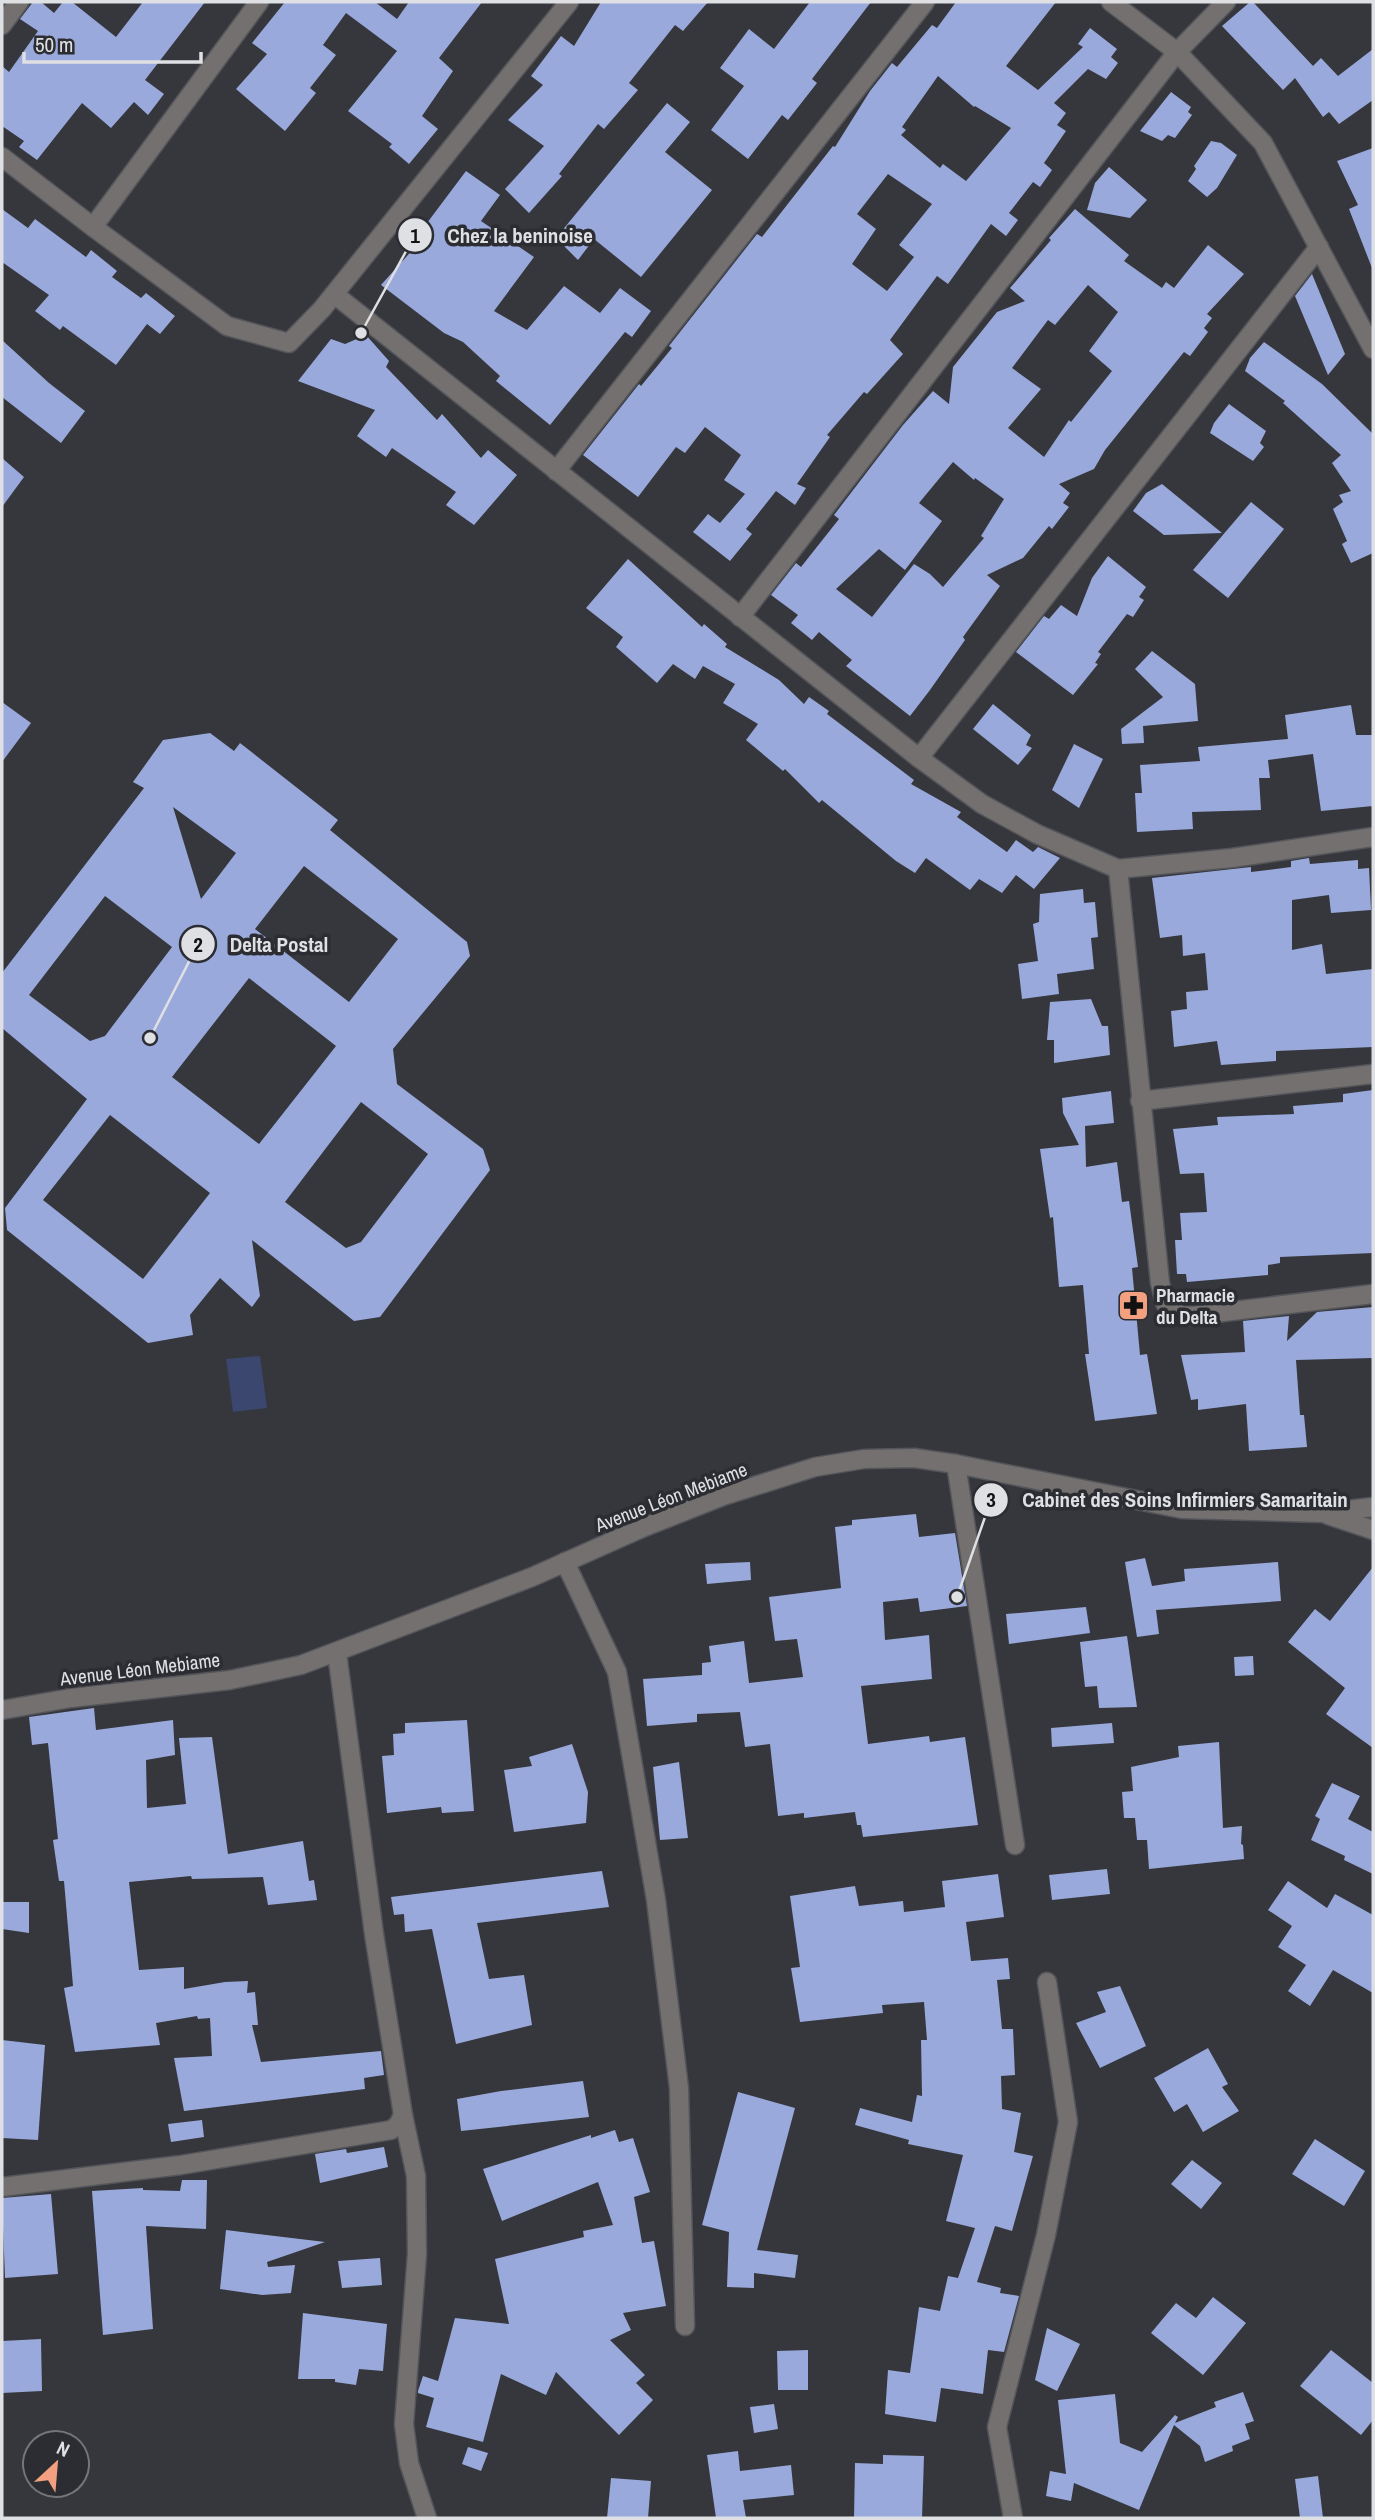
<svg xmlns="http://www.w3.org/2000/svg" width="1375" height="2520" font-family="'Archivo Narrow',sans-serif">
	<style>
		.green { fill: #3c4770 }
		.building { fill: #9aa9db; fill-rule: evenodd }
		.lines { fill: none; stroke-linecap: round; stroke-linejoin: round }
		.minor-casing { stroke: #54555a; stroke-width: 21 }
		.minor { stroke: #73706f; stroke-width: 18 }
		.labels { text-anchor: middle; stroke-width: 7; stroke-linejoin: round; paint-order: stroke }
		.poi-label { font-size: 19px; font-weight: bold; fill: #dfe0e3; stroke: #2b2d32; text-anchor: start }
		.street-label { font-size: 19px; fill: #dfe0e3; stroke: #2b2d32 }
		.leader { fill: none; stroke: #dfe0e3; stroke-width: 2.5 }
		.callout-dot { fill: #dfe0e3; stroke: #2b2d32; stroke-width: 2.5 }
		.mark-label { font-size: 21px; text-anchor: middle; font-weight: bold; fill: #111 }
		.callout-label { font-size: 21px; text-anchor: middle; font-weight: bold; fill: #dfe0e3; stroke: #2b2d32; stroke-width: 7; stroke-linejoin: round; paint-order: stroke }
	</style>
	<rect width="100%" height="100%" fill="#35373c"/>
	<polygon class="green" points="260,1356 267,1408 233,1412 226,1359"/>
	<g class="building">
		<polygon points="33,2 41,2 54,13 63,2 72,2 116,37 143,2 205,2 145,80 164,94 148,115 134,102 111,128 82,103 37,160 19,147 24,141 2,126 2,66 9,72 38,31 20,19"/>
		<polygon points="285,2 375,2 397,19 409,2 482,2 439,58 453,71 422,116 438,129 409,164 389,147 392,144 348,111 397,51 346,13 323,45 336,55 310,88 316,93 285,131 236,89 267,54 252,43"/>
		<polygon points="601,2 708,2 683,31 675,25 629,83 638,90 604,129 598,124 559,174 562,176 529,213 505,189 544,146 508,120 543,85 531,76 561,36 574,46"/>
		<polygon points="810,2 871,2 812,79 817,83 788,120 782,115 748,159 711,130 744,86 720,68 749,29 774,49"/>
		<path d="M956,2H1056L1006,66L1038,90L1083,47L1078,44L1090,28L1117,49L1111,57L1118,63L1106,79L1088,69L1054,103L1066,113L1057,125L1066,131L1044,163L1052,170L1040,187L1033,182L1009,213L1018,220L1006,236L991,224L948,284L937,276L890,340L903,354L867,394L864,392L827,435L830,437L797,484L806,488L795,505L776,491L746,529L752,534L730,561L693,532L708,514L720,523L745,494L724,480L741,455L705,427L685,453L676,447L638,497L583,455L639,384L641,386L672,348L669,346L757,234L762,237L833,146L835,147L870,91L885,72L892,63L897,67L932,25L937,28ZM938,76L974,107L975,106L1011,128L966,181L943,164L940,168L901,135L906,130L902,127ZM888,174L932,204L899,245L914,257L887,291L852,264L876,229L857,214Z"/>
		<polygon points="1250,2 1253,2 1313,66 1321,58 1338,76 1373,49 1373,100 1339,124 1329,112 1323,117 1295,78 1283,90 1222,26"/>
		<polygon points="1171,92 1191,107 1188,112 1192,115 1175,138 1168,135 1162,141 1140,131"/>
		<polygon points="667,103 690,122 665,152 712,190 641,277 594,239 578,260 556,238"/>
		<polygon points="1211,141 1221,143 1237,155 1217,188 1207,197 1188,181 1196,169 1194,166"/>
		<polygon points="1373,148 1373,268 1372,268 1349,209 1358,205 1337,161"/>
		<polygon points="1109,167 1147,200 1130,218 1087,210 1095,183"/>
		<polygon points="466,171 500,195 481,221 534,257 494,311 527,330 564,286 600,313 620,288 651,311 632,337 625,332 550,425 496,381 500,376 463,342 444,333 381,285 424,237 418,235"/>
		<polygon points="2,209 28,228 35,219 86,257 91,250 117,271 112,277 141,298 146,293 175,316 160,334 147,324 116,365 63,326 60,330 35,311 49,295 2,262"/>
		<path d="M1075,209L1129,255L1124,261L1162,288L1166,282L1174,288L1208,245L1244,274L1207,314L1212,318L1204,328L1208,332L1190,356L1184,352L1105,450L1094,469L1059,484L1070,493L1063,503L1069,507L1052,529L1049,526L1023,558L987,575L1000,586L963,637L965,640L930,690L910,716L846,666L852,660L819,632L812,640L791,623L798,615L771,595L796,563L801,567L839,519L834,515L903,425L933,391L949,404L953,367L997,312L1025,301L1010,288L1051,240L1049,238ZM1088,285L1118,312L1089,351L1112,371L1071,422L1069,420L1044,457L1008,428L1041,389L1012,368L1048,320L1055,325ZM953,462L974,480L975,478L1004,499L981,536L984,538L943,587L930,574L914,564L872,617L836,589L879,549L905,570L942,521L919,503Z"/>
		<polygon points="1312,274 1345,354 1328,375 1295,296"/>
		<polygon points="366,335 389,361 386,367 437,420 442,414 481,458 488,450 517,475 474,525 446,505 456,492 392,448 386,457 357,436 375,410 298,381 331,339 345,344"/>
		<polygon points="2,340 49,383 85,411 61,443 2,397"/>
		<polygon points="1264,342 1322,384 1373,434 1373,553 1351,563 1342,544 1347,541 1333,509 1343,502 1339,495 1351,491 1332,463 1341,455 1283,403 1285,401 1245,371 1250,358"/>
		<polygon points="1229,404 1266,431 1260,443 1264,447 1253,461 1210,433 1214,423"/>
		<polygon points="2,458 24,477 2,507"/>
		<polygon points="1162,484 1222,533 1164,535 1133,511 1146,493"/>
		<polygon points="1251,502 1284,529 1228,598 1193,570"/>
		<polygon points="1108,556 1146,587 1139,597 1144,600 1133,617 1127,614 1098,652 1101,654 1095,663 1098,664 1073,695 1016,652 1044,616 1049,619 1061,605 1077,616 1092,578"/>
		<polygon points="628,559 702,627 704,624 727,644 725,647 779,680 804,704 809,697 829,711 827,714 914,780 911,784 961,812 957,817 1007,852 1016,840 1033,852 1038,847 1060,858 1034,889 1016,875 1002,893 979,879 970,890 926,858 915,873 896,861 822,800 819,803 785,769 783,771 746,740 758,724 723,703 735,684 703,666 695,679 673,664 657,683 616,647 623,637 586,608"/>
		<polygon points="1152,651 1195,684 1198,721 1143,726 1144,743 1122,744 1121,729 1163,697 1135,669"/>
		<polygon points="2,702 31,723 2,762"/>
		<polygon points="993,704 1031,735 1026,745 1032,748 1018,765 973,729"/>
		<polygon points="1351,705 1356,735 1373,735 1373,806 1321,811 1313,754 1268,760 1270,778 1259,778 1261,810 1192,812 1193,829 1137,832 1135,793 1142,793 1140,765 1200,761 1198,747 1288,739 1285,715"/>
		<path d="M210,733L234,751L240,743L338,820L330,830L467,942L470,956L393,1049L397,1084L483,1149L490,1170L380,1317L354,1321L252,1240L260,1296L252,1307L220,1278L190,1315L193,1335L148,1343L7,1230L5,1208L87,1099L2,1028V973L144,788L133,782L163,740ZM173,807L236,853L201,899ZM304,866L398,939L349,1002L255,929ZM105,896L172,947L105,1036L90,1041L29,995ZM249,978L336,1046L259,1144L172,1077ZM361,1102L428,1154L361,1242L346,1248L285,1202ZM110,1115L210,1193L143,1279L43,1200Z"/>
		<polygon points="1074,744 1103,759 1079,808 1052,790"/>
		<polygon points="1309,858 1310,864 1358,860 1358,869 1369,868 1371,910 1331,913 1329,895 1292,900 1292,950 1322,944 1326,974 1373,969 1373,1047 1276,1051 1276,1061 1221,1065 1217,1041 1174,1047 1171,1011 1187,1009 1186,992 1208,990 1205,953 1183,956 1182,935 1160,938 1152,878 1251,867 1251,872 1291,867 1291,861"/>
		<polygon points="1083,889 1084,903 1095,902 1098,937 1091,938 1094,969 1057,974 1059,994 1022,999 1018,964 1038,961 1033,924 1039,922 1040,894"/>
		<polygon points="1091,999 1102,1026 1108,1026 1110,1055 1054,1063 1054,1040 1047,1040 1050,1002"/>
		<polygon points="1373,1090 1373,1253 1280,1257 1280,1263 1268,1265 1268,1275 1187,1282 1186,1274 1177,1274 1175,1240 1182,1240 1180,1213 1207,1212 1204,1173 1180,1174 1173,1129 1218,1125 1217,1117 1294,1114 1293,1106 1343,1102 1343,1094"/>
		<polygon points="1111,1091 1114,1123 1085,1126 1086,1167 1117,1162 1122,1202 1129,1201 1138,1267 1132,1268 1140,1355 1147,1354 1157,1414 1095,1421 1085,1354 1089,1354 1083,1285 1059,1287 1053,1217 1050,1218 1040,1149 1079,1145 1063,1113 1062,1098"/>
		<polygon points="1373,1307 1373,1358 1296,1360 1300,1415 1304,1415 1307,1447 1249,1451 1246,1404 1198,1410 1198,1399 1191,1400 1181,1355 1245,1352 1243,1321 1289,1316 1287,1341 1317,1312"/>
		<polygon points="916,1514 919,1537 955,1533 967,1606 920,1612 918,1598 883,1602 885,1640 929,1635 932,1679 861,1686 868,1744 929,1736 930,1742 965,1737 978,1825 863,1837 861,1825 857,1825 855,1812 804,1818 804,1813 778,1816 770,1744 745,1747 740,1712 697,1714 697,1722 647,1726 643,1679 702,1675 702,1663 711,1662 709,1646 744,1641 749,1683 803,1677 797,1639 775,1641 769,1597 841,1588 835,1527 852,1525 852,1520"/>
		<polygon points="1145,1558 1152,1586 1185,1581 1184,1569 1278,1562 1281,1601 1156,1610 1159,1634 1137,1637 1125,1562"/>
		<polygon points="750,1562 751,1580 707,1584 705,1564"/>
		<polygon points="1373,1567 1373,1748 1326,1714 1345,1688 1288,1642 1315,1609 1330,1621"/>
		<polygon points="1086,1607 1090,1633 1009,1644 1006,1614"/>
		<polygon points="1127,1636 1137,1707 1099,1708 1097,1686 1085,1687 1080,1642"/>
		<polygon points="1253,1656 1254,1675 1235,1676 1234,1657"/>
		<polygon points="94,1708 96,1730 173,1720 175,1755 146,1760 147,1808 186,1804 179,1738 212,1737 228,1854 303,1841 309,1881 314,1880 317,1900 268,1905 263,1877 192,1879 191,1876 129,1882 139,1970 184,1967 184,1989 225,1982 248,1981 247,1993 255,1992 258,2025 252,2025 261,2062 381,2051 384,2075 364,2078 365,2089 184,2111 174,2058 212,2056 210,2018 198,2019 197,2016 156,2023 160,2045 75,2052 64,1988 73,1986 64,1881 59,1881 53,1840 58,1839 48,1743 32,1745 29,1717"/>
		<polygon points="467,1720 474,1811 442,1813 441,1807 387,1813 382,1756 394,1755 393,1734 405,1733 405,1723"/>
		<polygon points="1112,1723 1114,1743 1052,1747 1051,1728"/>
		<polygon points="1219,1742 1223,1828 1242,1826 1241,1844 1243,1845 1244,1859 1149,1869 1147,1840 1137,1840 1135,1818 1124,1818 1122,1792 1133,1791 1131,1767 1179,1757 1178,1746"/>
		<polygon points="572,1744 588,1792 586,1823 514,1832 504,1770 532,1766 529,1757"/>
		<polygon points="679,1762 688,1838 660,1840 653,1767"/>
		<polygon points="1332,1783 1360,1796 1348,1819 1373,1832 1373,1874 1344,1860 1345,1856 1311,1840 1320,1819 1315,1816"/>
		<polygon points="1107,1869 1110,1894 1052,1900 1049,1875"/>
		<polygon points="602,1871 609,1907 477,1923 489,1979 524,1975 532,2025 456,2044 432,1929 405,1932 404,1914 394,1915 391,1897"/>
		<polygon points="998,1874 1004,1917 966,1922 971,1961 1008,1958 1010,1979 997,1980 1002,2029 1013,2029 1015,2075 1001,2076 1002,2109 1021,2113 1014,2152 1033,2156 1012,2231 995,2226 977,2282 1001,2288 1000,2293 1019,2296 1004,2352 988,2350 983,2394 941,2388 936,2422 885,2414 888,2370 910,2373 919,2307 940,2311 948,2276 958,2278 975,2228 946,2221 963,2155 908,2144 909,2140 855,2125 860,2108 912,2122 917,2095 922,2096 921,2040 927,2040 924,2002 882,2005 883,2013 800,2022 791,1968 800,1967 790,1896 855,1886 859,1906 903,1901 904,1912 945,1907 942,1881"/>
		<polygon points="1288,1881 1327,1908 1335,1894 1373,1915 1373,1993 1333,1970 1310,2006 1288,1991 1306,1965 1278,1947 1292,1926 1268,1910"/>
		<polygon points="2,1902 29,1902 29,1933 2,1929"/>
		<polygon points="1120,1986 1146,2046 1100,2068 1076,2023 1106,2012 1097,1992"/>
		<polygon points="2,2040 45,2045 38,2140 2,2138"/>
		<polygon points="1208,2048 1228,2084 1222,2087 1239,2111 1203,2132 1187,2104 1174,2112 1154,2078"/>
		<polygon points="583,2081 589,2117 461,2131 457,2099 501,2091"/>
		<polygon points="738,2092 795,2108 757,2250 798,2255 795,2278 754,2273 754,2288 727,2287 729,2232 702,2225"/>
		<polygon points="202,2120 204,2137 171,2142 168,2124"/>
		<polygon points="615,2130 619,2142 633,2138 650,2192 634,2197 642,2243 654,2241 666,2306 623,2313 631,2330 610,2340 645,2375 636,2383 653,2400 619,2435 556,2372 546,2395 501,2374 483,2442 426,2427 434,2398 418,2393 418,2391 423,2376 438,2381 455,2318 509,2324 495,2259 584,2237 583,2231 613,2225 598,2182 502,2221 483,2169 591,2135 591,2138"/>
		<polygon points="1315,2139 1365,2171 1344,2206 1292,2174"/>
		<polygon points="384,2147 388,2167 320,2183 315,2154 346,2149 347,2153"/>
		<polygon points="1192,2160 1222,2183 1201,2209 1171,2184"/>
		<polygon points="182,2180 207,2180 206,2229 146,2226 153,2329 103,2335 92,2191 143,2188 143,2190 180,2191"/>
		<polygon points="51,2194 58,2274 5,2278 2,2198"/>
		<polygon points="226,2230 325,2242 267,2262 268,2267 295,2265 291,2293 262,2295 220,2289"/>
		<polygon points="380,2258 382,2285 342,2288 338,2261"/>
		<polygon points="1213,2297 1246,2323 1203,2375 1151,2333 1176,2303 1196,2318"/>
		<polygon points="303,2313 387,2324 383,2371 359,2369 356,2385 335,2382 335,2379 298,2379"/>
		<polygon points="1047,2328 1080,2344 1057,2391 1035,2380"/>
		<polygon points="41,2339 42,2391 2,2393 2,2341"/>
		<polygon points="808,2350 808,2390 778,2390 777,2351"/>
		<polygon points="1331,2350 1373,2383 1373,2420 1361,2435 1300,2386"/>
		<polygon points="1243,2392 1254,2421 1245,2424 1250,2439 1232,2446 1233,2451 1205,2462 1200,2446 1174,2425 1139,2510 1074,2483 1071,2501 1046,2496 1050,2471 1066,2474 1058,2400 1115,2394 1120,2443 1142,2452 1175,2415 1178,2417 1175,2423 1216,2407 1214,2402"/>
		<polygon points="774,2404 778,2429 754,2433 750,2407"/>
		<polygon points="468,2447 488,2453 481,2471 462,2464"/>
		<polygon points="738,2451 740,2471 791,2465 794,2495 743,2500 746,2518 716,2518 707,2455"/>
		<polygon points="883,2455 924,2456 922,2518 854,2518 855,2463 883,2464"/>
		<polygon points="1318,2476 1323,2518 1300,2518 1295,2479"/>
		<polygon points="611,2478 651,2481 648,2518 607,2518"/>
	</g>
	<g class="lines">
		<defs>
			<g id="minor">
				<polyline points="1111,2 1177,52 1263,143 1373,349"/>
				<polyline points="2,25 19,2"/>
				<polyline points="2,157 93,227 227,326 289,343 322,309 569,2"/>
				<polyline points="93,227 259,2"/>
				<polyline points="334,294 919,758 982,804 1037,834 1118,869 1232,858 1373,837"/>
				<polyline points="556,471 925,2"/>
				<polyline points="740,617 1177,52 1226,2"/>
				<polyline points="919,758 1319,247"/>
				<polyline points="1118,869 1160,1283 1165,1303 1180,1315 1191,1316 1373,1294"/>
				<polyline points="1140,1101 1373,1074"/>
				<polyline points="956,1464 1015,1845"/>
				<polyline points="1328,1515 1373,1530"/>
				<polyline points="565,1562 617,1672 656,1900 679,2088 685,2326"/>
				<polyline points="337,1653 374,1934 403,2115 416,2176 417,2254 404,2424 409,2463 427,2518"/>
				<polyline points="2,1710 71,1698 230,1680 301,1665 532,1577 642,1528 723,1496 815,1467 864,1459 914,1458 956,1464 1182,1509 1321,1513 1373,1507"/>
				<polyline points="2,2187 181,2165 391,2130 398,2125 403,2115"/>
				<polyline points="1013,2518 997,2427 1046,2235 1068,2122 1047,1982"/>
			</g>
		</defs>
		<use href="#minor" class="minor-casing"/>
		<use href="#minor" class="minor"/>
	</g>
	<defs>
		<symbol id="pharmacy-square" viewBox="-11 -11 22 22"><rect x="-9" y="-9" width="18" height="18" rx="4" fill="#f2a080" stroke="#2b2d32"/><path d="M-2-6h4v4h4v4h-4v4h-4v-4h-4v-4h4Z" fill="#111"/></symbol>
	</defs>
	<g fill-rule="evenodd">
		<use href="#pharmacy-square" x="1116" y="1288" width="35" height="35"/>
	</g>
	<g class="labels">
		<g class="poi-label">
			<text x="1156" y="1302">Pharmacie<tspan x="1156" dy="22">du Delta</tspan></text>
		</g>
		<g class="street-label">
			<text transform="translate(671 1497) rotate(-21)" y="7">Avenue Léon Mebiame</text>
			<text transform="translate(140 1669) rotate(-7)" y="7">Avenue Léon Mebiame</text>
		</g>
	</g>
	<path class="leader" d="M361 333L415 235M150 1038L198 944M957 1597L991 1500"/>
	<g class="callout-dot">
		<circle cx="361" cy="333" r="7"/>
		<circle cx="150" cy="1038" r="7"/>
		<circle cx="957" cy="1597" r="7"/>
		<circle cx="415" cy="235" r="18"/>
		<circle cx="198" cy="944" r="18"/>
		<circle cx="991" cy="1500" r="18"/>
	</g>
	<g class="mark-label">
		<text x="415" y="243">1</text>
		<text x="198" y="952">2</text>
		<text x="991" y="1507">3</text>
	</g>
	<g class="callout-label">
		<text x="520" y="243">Chez la beninoise</text>
		<text x="279" y="952">Delta Postal</text>
		<text x="1185" y="1507">Cabinet des Soins Infirmiers Samaritain</text>
	</g>
	<rect width="1375" height="2520" fill="none" stroke="#dfe0e3" stroke-width="7"/>
	<g transform="translate(56 2464) rotate(26)"><circle r="33" fill="#2b2d32" stroke="#737579" stroke-width="2"/>
	<path d="M0-5L12 26L0 18L-12 26Z" fill="#f2a080"/>
	<text y="-10" font-size="19" font-weight="bold" text-anchor="middle" fill="#dfe0e3">N</text>
	</g>
	<path d="M24 52v10h177v-10" fill="none" stroke="#dfe0e3" stroke-width="3.5"/>
	<text x="35" y="52" font-size="21" fill="#dfe0e3" stroke="#2b2d32" stroke-width="5" paint-order="stroke">50 m</text>
</svg>
